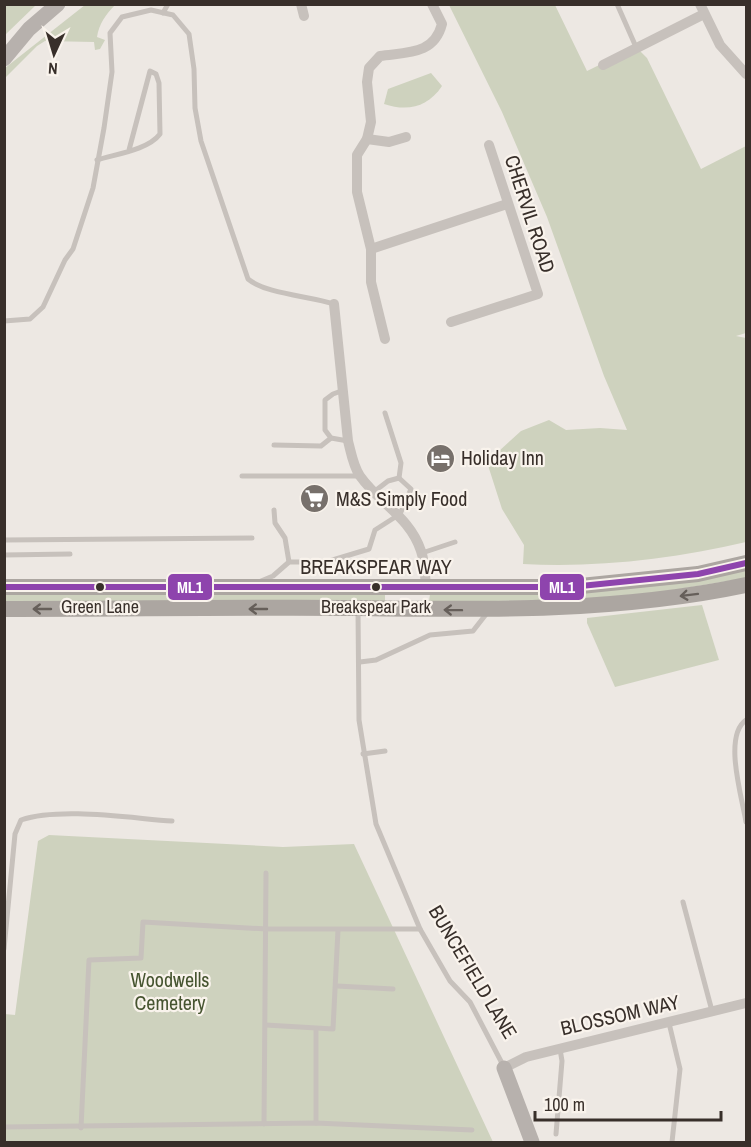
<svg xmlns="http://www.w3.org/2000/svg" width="751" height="1147" font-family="'Archivo Narrow',sans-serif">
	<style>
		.green { fill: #ced2be }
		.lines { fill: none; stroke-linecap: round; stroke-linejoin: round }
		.lane { stroke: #c7c1bc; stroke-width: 5 }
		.street { stroke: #c7c1bc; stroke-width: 10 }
		.secondary { stroke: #b7b1ad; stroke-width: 15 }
		.primary { stroke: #aca6a1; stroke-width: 16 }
		.bus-1-casing { stroke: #f9f3ec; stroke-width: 10 }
		.bus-1 { stroke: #8e44ad; stroke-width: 6 }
		.oneway { stroke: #665f5a }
		.bus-dot { fill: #382f2a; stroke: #f9f3ec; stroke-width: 2 }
		.labels { text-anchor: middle; stroke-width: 4.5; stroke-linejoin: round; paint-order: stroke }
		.bus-label { font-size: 18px; fill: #382f2a; stroke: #f9f3ec }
		.street-label { font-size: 20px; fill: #382f2a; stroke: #f9f3ec }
		.poi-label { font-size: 20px; fill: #382f2a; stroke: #f9f3ec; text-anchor: start }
		.park-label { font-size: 20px; fill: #465430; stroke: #f9f3ec }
		.line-badge { stroke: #f9f3ec; stroke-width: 2 }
		.badge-label { font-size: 16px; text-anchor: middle; font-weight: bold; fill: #fff }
	</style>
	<rect width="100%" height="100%" fill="#ede8e3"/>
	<g class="green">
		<polygon points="5,4 36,4 36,5 5,35"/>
		<path d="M85,5H115C106,14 99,24 97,37L105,40L100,49L95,50L94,42L45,41L37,46L5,78V68Z"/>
		<path d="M449,5H555L587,71L636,47L647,58L701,169L746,146V333L736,336L746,338V542C675,559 596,568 523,564L524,545L502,509L485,456L499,451L521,431L549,420L566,430L600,428L627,430L604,376L547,217L502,112Z"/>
		<path d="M431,73L442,86C428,107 408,112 384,104L388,89Z"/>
		<polygon points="746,569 746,578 661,592 572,600 429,602 430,594"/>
		<polygon points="4,595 385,595 385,602 5,603"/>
		<polygon points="702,605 719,660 615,687 587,623 587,618"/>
		<polygon points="49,835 283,847 354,844 493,1142 5,1142 5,1014 15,1015 38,841"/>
	</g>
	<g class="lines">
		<g class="lane">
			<polyline points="617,4 636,47"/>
			<polyline points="163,13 168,4"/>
			<path d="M97,160C116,154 148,150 160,134L159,83L156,74L150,71L129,150"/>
			<path d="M4,321L30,319L43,307L65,260L73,249L93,188L104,128L112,72L110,33L122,17L151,10L173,15L189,34L194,69L195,108L201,141L248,279C266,294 310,296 334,304"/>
			<polyline points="344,390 333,394 325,400 325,430 331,438 348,441"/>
			<polyline points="385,413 401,463 399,478"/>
			<polyline points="274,445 321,446 331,438"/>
			<polyline points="242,476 360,476"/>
			<polyline points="274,510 275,523 285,538 289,562"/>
			<polyline points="4,540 252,538"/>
			<polyline points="422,553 455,542"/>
			<polyline points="4,555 70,554"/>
			<polyline points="261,581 273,576 289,562 326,562 369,549 375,530 400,514 411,489 399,478 388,481 375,491"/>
			<polyline points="358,610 359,720 376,824 420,929 450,981 470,1002 504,1067"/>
			<polyline points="360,662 376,660 430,635 473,631 487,613"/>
			<path d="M746,720C723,736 742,797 746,822"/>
			<polyline points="363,754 385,751"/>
			<polyline points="683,902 712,1011"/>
			<path d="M4,949L15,834L21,820C60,807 129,818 172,821"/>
			<polyline points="337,986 393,989"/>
			<polyline points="669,1023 680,1069 672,1142"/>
			<polyline points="266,1025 333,1029 338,930"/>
			<polyline points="316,1123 316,1030"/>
			<polyline points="264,1124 266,873"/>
			<polyline points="4,1127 316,1123 472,1130"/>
			<polyline points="81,1128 89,960 141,958 143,922 267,929 420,929"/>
			<polyline points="556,1134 562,1061 560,1049"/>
		</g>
		<g class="street">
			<polyline points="301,4 304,16"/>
			<polyline points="700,4 720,45 746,74"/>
			<polyline points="603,65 704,14"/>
			<polyline points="367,139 389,142 406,137"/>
			<polyline points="371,249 507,204"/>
			<path d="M334,304L348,441C351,452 353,466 360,476C379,503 410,517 421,551C425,562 425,576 426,588"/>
			<polyline points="451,322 538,294 489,145"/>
			<path d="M385,339L371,282V249L357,192V155L367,139L371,122L367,82L369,68L380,56C407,52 434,55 442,24L432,4"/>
			<polyline points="504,1068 526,1057 746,1003"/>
		</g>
		<g class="secondary">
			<polyline points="4,59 29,29 58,4"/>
			<polyline points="504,1068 532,1142"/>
		</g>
		<g class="primary">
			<polyline points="4,587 571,587 698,574 746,563"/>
			<path d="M4,609C122,609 240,607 358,608C489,610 618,612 746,585"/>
		</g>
		<defs>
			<polyline id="bus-1" points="4,587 571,587 698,574 746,563"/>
		</defs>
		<use href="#bus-1" class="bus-1-casing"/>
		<use href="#bus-1" class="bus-1"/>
	</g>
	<defs><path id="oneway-shaft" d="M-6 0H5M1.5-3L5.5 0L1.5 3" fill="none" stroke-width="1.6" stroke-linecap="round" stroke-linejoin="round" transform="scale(1.5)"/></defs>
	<g class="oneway">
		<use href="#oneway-shaft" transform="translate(689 595) rotate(173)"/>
		<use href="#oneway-shaft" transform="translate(42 609) rotate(180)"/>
		<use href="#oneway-shaft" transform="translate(258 609) rotate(180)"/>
		<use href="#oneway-shaft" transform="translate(453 610) rotate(-179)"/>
	</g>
	<defs>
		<symbol id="hotel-disc" viewBox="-11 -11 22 22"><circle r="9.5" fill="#77706b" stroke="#f9f3ec"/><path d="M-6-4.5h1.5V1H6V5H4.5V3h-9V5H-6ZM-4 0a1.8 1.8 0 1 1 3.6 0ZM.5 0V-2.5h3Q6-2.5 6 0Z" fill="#fff"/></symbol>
		<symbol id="supermarket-disc" viewBox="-11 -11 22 22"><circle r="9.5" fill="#77706b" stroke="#f9f3ec"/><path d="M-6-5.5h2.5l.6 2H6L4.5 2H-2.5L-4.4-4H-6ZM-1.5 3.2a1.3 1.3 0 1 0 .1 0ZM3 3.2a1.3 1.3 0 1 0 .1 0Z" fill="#fff"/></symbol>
	</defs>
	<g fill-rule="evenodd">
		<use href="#hotel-disc" x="424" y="442" width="33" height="33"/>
		<use href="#supermarket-disc" x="298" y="482" width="33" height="33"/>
	</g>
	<g class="bus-dot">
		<circle cx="100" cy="587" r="5"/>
		<circle cx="376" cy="587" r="5"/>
	</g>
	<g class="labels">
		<g class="bus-label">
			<text x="100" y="613">Green Lane</text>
			<text x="376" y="613">Breakspear Park</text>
		</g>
		<g class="street-label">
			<text transform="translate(530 214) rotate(72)" y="7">CHERVIL ROAD</text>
			<text x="376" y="574">BREAKSPEAR WAY</text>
			<text transform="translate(473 972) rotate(59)" y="7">BUNCEFIELD LANE</text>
			<text transform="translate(620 1015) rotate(-13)" y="7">BLOSSOM WAY</text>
		</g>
		<g class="poi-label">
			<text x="461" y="465">Holiday Inn</text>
			<text x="336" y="506">M&amp;S Simply Food</text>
		</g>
		<g class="park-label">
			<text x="170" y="987">Woodwells<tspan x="170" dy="23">Cemetery</tspan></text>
		</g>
	</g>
	<g class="line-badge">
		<rect x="167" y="573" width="46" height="28" rx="6" fill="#8e44ad"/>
		<rect x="539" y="573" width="46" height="28" rx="6" fill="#8e44ad"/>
	</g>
	<g class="badge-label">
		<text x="190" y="593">ML1</text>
		<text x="562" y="593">ML1</text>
	</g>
	<rect width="751" height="1147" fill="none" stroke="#382f2a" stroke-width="12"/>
	<g transform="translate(54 54) rotate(184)" stroke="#f9f3ec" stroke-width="4.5" paint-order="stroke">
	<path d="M0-4.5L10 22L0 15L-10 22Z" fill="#382f2a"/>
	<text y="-9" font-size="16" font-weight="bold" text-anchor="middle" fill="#382f2a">N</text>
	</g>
	<path d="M535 1111v9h186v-9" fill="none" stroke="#382f2a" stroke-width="3"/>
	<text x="544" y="1111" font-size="18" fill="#382f2a" stroke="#f9f3ec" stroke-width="4.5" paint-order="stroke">100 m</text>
</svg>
